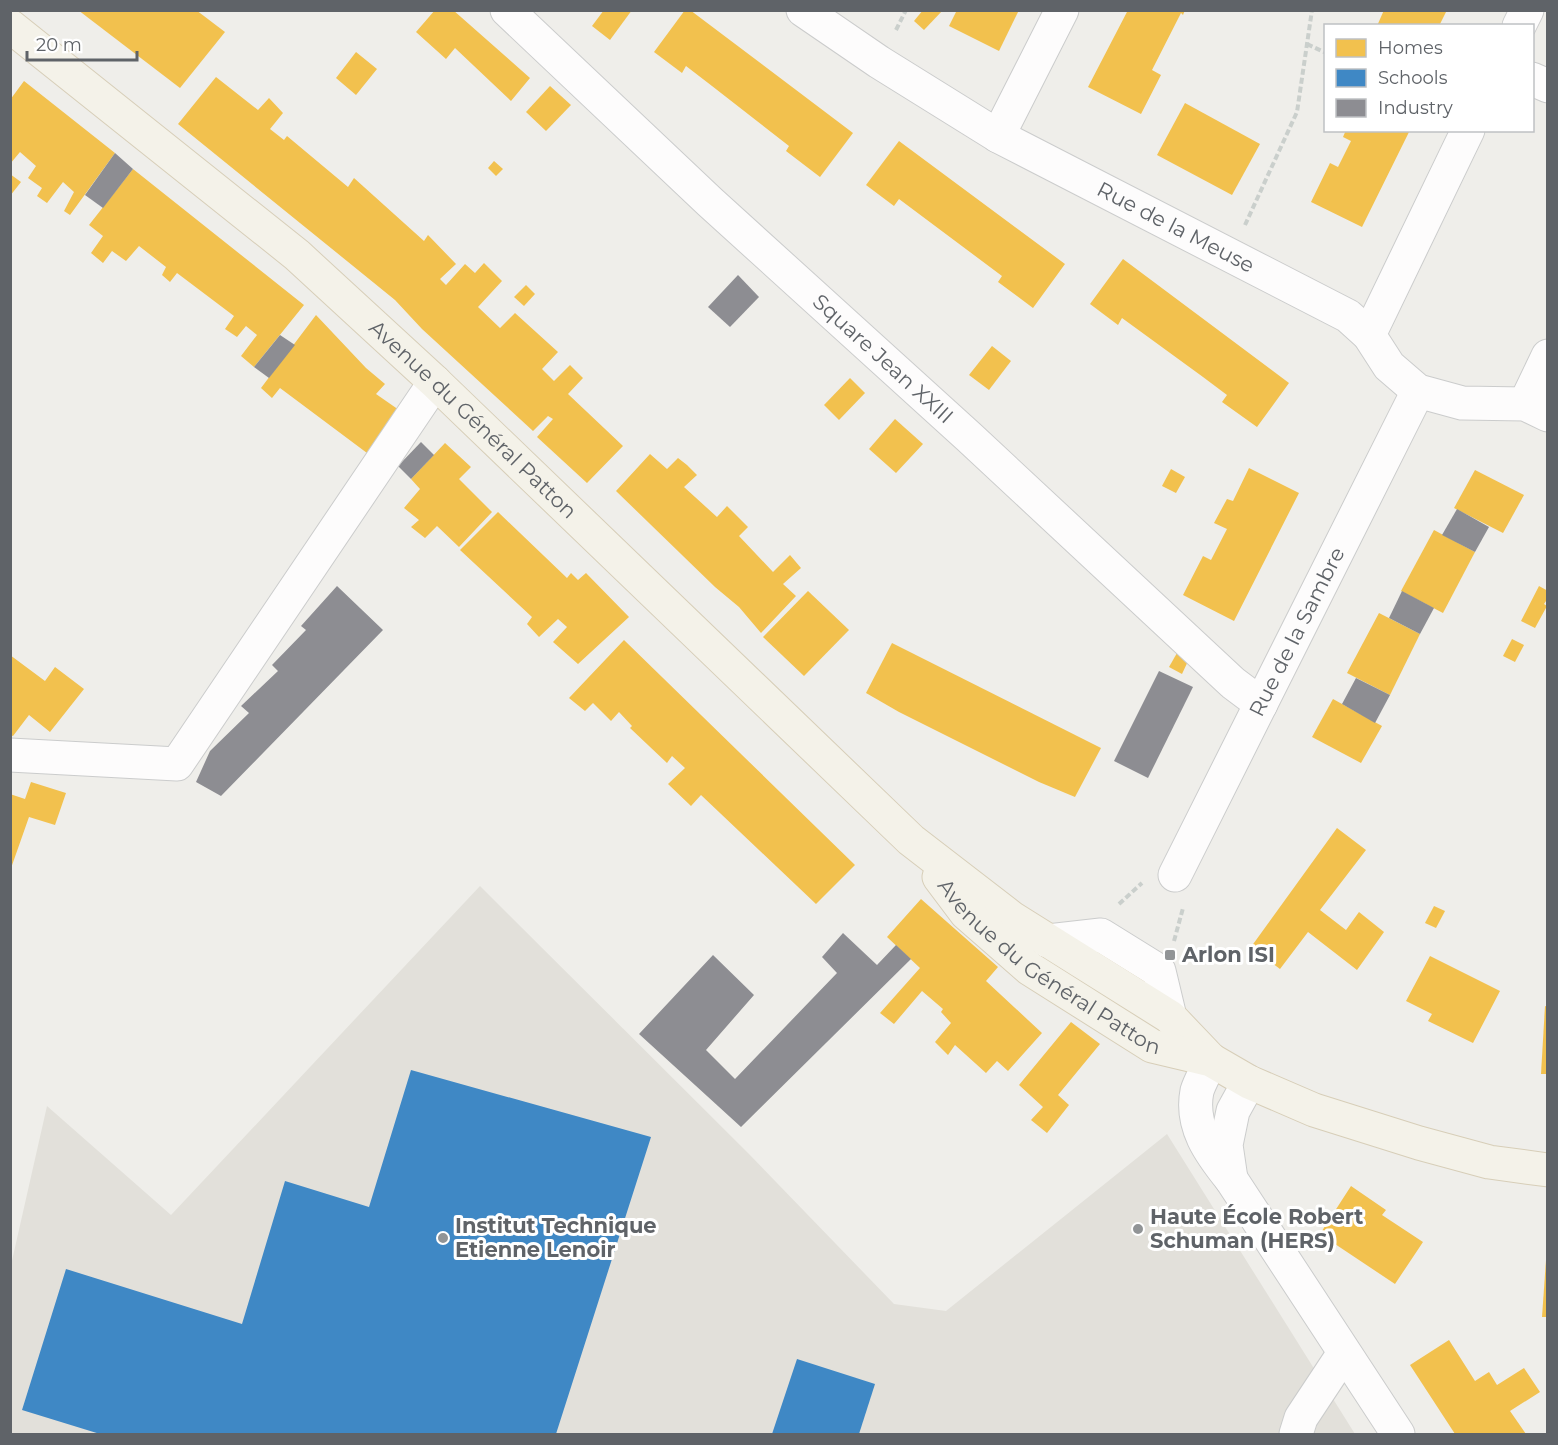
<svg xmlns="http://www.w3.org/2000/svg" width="1558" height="1445" font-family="Montserrat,sans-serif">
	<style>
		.education { fill: #e2e0da }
		.homes { fill: #f2c14e }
		.schools { fill: #3f88c5 }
		.industry { fill: #8d8d92 }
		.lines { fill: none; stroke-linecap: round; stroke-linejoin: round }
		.minor-casing { stroke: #cbcccc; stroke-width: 35 }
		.major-casing { stroke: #d7ceb8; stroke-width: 35 }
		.path { stroke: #cacfcc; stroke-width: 4; stroke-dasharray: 6 3; stroke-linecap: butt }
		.minor { stroke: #fdfcfc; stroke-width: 33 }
		.major { stroke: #f4f2e9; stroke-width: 33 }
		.poi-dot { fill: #919496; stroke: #fff; stroke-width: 2 }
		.labels { text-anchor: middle; stroke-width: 6; stroke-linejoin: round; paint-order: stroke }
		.street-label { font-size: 21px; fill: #5f6368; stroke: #fff }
		.poi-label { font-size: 21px; font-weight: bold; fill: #5f6368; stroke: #fff; text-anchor: start }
	</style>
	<rect width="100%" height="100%" fill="#efeeea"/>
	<polygon class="education" points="480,886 748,1153 894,1304 946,1311 1167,1134 1355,1434 11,1434 11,1265 47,1106 171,1215"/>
	<g class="homes">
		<polygon points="78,10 196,10 225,32 180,88"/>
		<polygon points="435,10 453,10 530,78 511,101 455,48 446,59 416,32"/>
		<polygon points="604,10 632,10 610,40 592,26"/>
		<polygon points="685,10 690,10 853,133 820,177 786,151 789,146 712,86 686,66 682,73 654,52"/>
		<polygon points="923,10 943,10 924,30 914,21"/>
		<polygon points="957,10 1019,10 999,51 949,26"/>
		<polygon points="1128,10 1185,10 1183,15 1181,13 1152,70 1161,75 1141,114 1088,87"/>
		<polygon points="1384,10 1447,10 1439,26 1377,26"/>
		<polygon points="356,52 377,69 356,95 336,78"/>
		<polygon points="216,77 258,110 269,98 283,113 270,129 284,140 287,136 348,187 354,178 424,241 428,235 456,264 440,279 446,285 465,264 475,273 484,263 502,281 478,307 500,328 515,313 558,352 542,369 554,381 570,365 583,378 568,394 623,446 587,483 537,437 553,419 548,416 533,431 422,329 395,300 178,124"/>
		<polygon points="24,81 115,153 70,215 64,211 74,192 63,182 47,203 37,196 42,188 28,178 36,166 20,152 10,164 10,100"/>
		<polygon points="550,86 571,105 546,131 526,112"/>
		<polygon points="1185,103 1260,144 1232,195 1157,155"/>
		<polygon points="1346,130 1410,130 1362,227 1311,202 1330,163 1338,167 1351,141 1343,137"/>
		<polygon points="899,141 1065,264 1033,308 998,282 1002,276 899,199 894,206 866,185"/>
		<polygon points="494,161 503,169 496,176 488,168"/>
		<polygon points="133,169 304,305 254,367 241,356 257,335 246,326 237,337 225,329 234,316 177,273 170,282 162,275 166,267 139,246 126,261 112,251 103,263 91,253 103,236 89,225"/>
		<polygon points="10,174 21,182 10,196"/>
		<polygon points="1123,259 1289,383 1257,427 1222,402 1227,395 1203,377 1122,318 1118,325 1090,304"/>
		<polygon points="526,285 535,294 524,306 514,297"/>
		<polygon points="316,315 366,368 385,384 376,394 399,410 367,453 280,388 272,398 261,388"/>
		<polygon points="992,346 1011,361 989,390 969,375"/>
		<polygon points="850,378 865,393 839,420 824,405"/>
		<polygon points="895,419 923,444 896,473 869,449"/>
		<polygon points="445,443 471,467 459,479 492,512 459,547 437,526 425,538 411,527 419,520 404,508 420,489 411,479"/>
		<polygon points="650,454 667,469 678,458 687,465 697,475 684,487 717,517 727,506 748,527 739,536 773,572 790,555 801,568 783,584 796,596 761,633 739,607 715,587 616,491"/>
		<polygon points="1249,468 1299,493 1234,621 1183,595 1203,556 1211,560 1227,529 1214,523 1227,499 1233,501"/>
		<polygon points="1171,469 1185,477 1176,493 1162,486"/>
		<polygon points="1475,470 1524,495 1503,533 1454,508"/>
		<polygon points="498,512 567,578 571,573 578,580 586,573 629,617 578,664 553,642 567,627 558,619 539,637 527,624 532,617 460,550"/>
		<polygon points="1434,530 1475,552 1443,613 1401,591"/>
		<polygon points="1539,586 1548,591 1548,598 1544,604 1547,606 1535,628 1521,621"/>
		<polygon points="808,591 849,630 804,676 763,637"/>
		<polygon points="1379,613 1420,634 1390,695 1347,673"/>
		<polygon points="1512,639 1524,645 1515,662 1503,656"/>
		<polygon points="624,640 855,865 816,904 701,795 691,806 668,784 685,768 672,756 667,763 630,728 632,726 619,712 611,721 593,703 585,711 569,698"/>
		<polygon points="892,643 1101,748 1075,797 1039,782 899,712 866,693"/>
		<polygon points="1177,653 1189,659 1182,674 1169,667"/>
		<polygon points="10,655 45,681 55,667 84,689 50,732 29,715 13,736 10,735"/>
		<polygon points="1333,699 1382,726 1361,763 1312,737"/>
		<polygon points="31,782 66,793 55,825 29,817 10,871 10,794 25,799"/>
		<polygon points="1337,828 1366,850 1320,910 1346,930 1359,912 1384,932 1357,970 1308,932 1280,969 1251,947"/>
		<polygon points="921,899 998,967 986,981 1042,1033 1008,1071 997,1061 986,1073 955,1045 948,1055 935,1042 951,1023 941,1012 943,1009 922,991 894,1024 880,1013 920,968 887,937"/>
		<polygon points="1434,906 1445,911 1436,928 1425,923"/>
		<polygon points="1430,956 1500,991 1473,1043 1428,1021 1432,1014 1406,1001"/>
		<polygon points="1545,1006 1548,1007 1548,1074 1541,1074"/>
		<polygon points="1071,1022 1100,1044 1058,1095 1069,1105 1047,1133 1031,1120 1043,1107 1019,1085"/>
		<polygon points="1351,1186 1386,1210 1382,1215 1423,1242 1395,1284 1320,1234"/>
		<polygon points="1546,1260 1548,1260 1548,1317 1542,1317"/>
		<polygon points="1449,1340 1475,1381 1489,1372 1497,1385 1524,1368 1540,1392 1510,1411 1526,1434 1455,1434 1410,1365"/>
	</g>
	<g class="schools">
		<polygon points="411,1070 651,1137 556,1434 100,1434 22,1410 66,1269 242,1324 285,1181 369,1207"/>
		<polygon points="797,1359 875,1384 859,1434 772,1434"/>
	</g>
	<g class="industry">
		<polygon points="115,153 133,169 103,208 85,195"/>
		<polygon points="738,275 759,297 730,327 708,307"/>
		<polygon points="280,335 295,345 269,378 254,367"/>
		<polygon points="421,442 434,455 411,479 398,466"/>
		<polygon points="1457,509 1489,527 1475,552 1442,535"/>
		<polygon points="337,586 383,630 221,796 196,782 210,751 249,713 241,706 278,671 272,665 306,630 301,626"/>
		<polygon points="1402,591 1434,608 1420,634 1389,618"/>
		<polygon points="1159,671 1193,687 1148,778 1114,761"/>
		<polygon points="1356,678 1390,695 1375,723 1342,704"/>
		<polygon points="843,933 877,965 896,945 911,959 741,1127 639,1034 713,955 754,995 706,1050 735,1079 837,973 822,957"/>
	</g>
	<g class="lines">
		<defs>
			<g id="minor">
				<path id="s1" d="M507,10L710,202L969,437L1233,683L1261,704"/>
				<path id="s2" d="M803,10L879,62L998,136L1348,316L1369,335L1389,366L1418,391L1462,403L1525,404L1548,415"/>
				<polyline points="1519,26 1527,10"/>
				<polyline points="1532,79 1548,86"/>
				<polyline points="998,136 1062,10"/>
				<polyline points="1369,335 1468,130"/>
				<polyline points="1525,404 1548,356"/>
				<polyline points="10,755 177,764 435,382"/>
				<path id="s3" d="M1175,875L1418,391"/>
				<polyline points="1048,941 1101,935 1159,971 1170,1017"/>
				<path d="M1211,1060C1207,1070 1200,1081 1197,1091C1190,1126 1210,1153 1231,1179L1398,1434"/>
				<polyline points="1231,1179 1226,1145 1233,1111 1249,1082"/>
				<polyline points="1296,1434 1301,1418 1344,1353"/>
			</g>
			<g id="major">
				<path id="s4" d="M10,26L297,255L435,382L911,840L1012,918L1170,1017L1211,1060"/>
				<path id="s5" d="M939,877L966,913L1030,969L1152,1046L1211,1060L1249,1082L1314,1110L1419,1143L1489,1162L1548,1170"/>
			</g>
		</defs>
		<use href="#minor" class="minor-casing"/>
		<use href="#major" class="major-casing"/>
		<g class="path">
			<polyline points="896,30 906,10"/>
			<polyline points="1307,44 1326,53"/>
			<polyline points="1245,225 1297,112 1312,10"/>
			<polyline points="1119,904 1142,883"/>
			<polyline points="1174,941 1183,908"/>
		</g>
		<use href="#minor" class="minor"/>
		<use href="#major" class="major"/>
	</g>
	<g class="poi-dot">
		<rect x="1164" y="949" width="12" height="12" rx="3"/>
		<circle cx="1138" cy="1229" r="6"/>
		<circle cx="443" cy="1238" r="6"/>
	</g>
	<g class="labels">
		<g class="street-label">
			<text dy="7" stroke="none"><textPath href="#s2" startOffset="432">Rue de la Meuse</textPath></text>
			<text dy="7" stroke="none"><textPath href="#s1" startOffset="513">Square Jean XXIII</textPath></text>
			<text dy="7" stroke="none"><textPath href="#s4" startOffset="608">Avenue du Général Patton</textPath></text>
			<text dy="7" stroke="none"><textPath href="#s3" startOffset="272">Rue de la Sambre</textPath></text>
			<text dy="7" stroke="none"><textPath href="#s5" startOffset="144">Avenue du Général Patton</textPath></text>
		</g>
		<g class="poi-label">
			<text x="1182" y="962">Arlon ISI</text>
			<text x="1150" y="1224">Haute École Robert<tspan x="1150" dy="24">Schuman (HERS)</tspan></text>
			<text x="455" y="1233">Institut Technique<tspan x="455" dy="24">Etienne Lenoir</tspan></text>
		</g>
	</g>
	<rect width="1558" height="1445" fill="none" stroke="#5f6368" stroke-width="24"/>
	<rect x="1324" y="24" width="210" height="108" fill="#ffffff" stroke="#bfc1c3" stroke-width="1.5"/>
	<rect x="1336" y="39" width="30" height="18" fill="#f2c14e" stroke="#bfc1c3" stroke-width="1.5"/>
	<text x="1378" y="54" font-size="18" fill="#5f6368">Homes</text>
	<rect x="1336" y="69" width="30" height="18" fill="#3f88c5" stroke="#bfc1c3" stroke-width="1.5"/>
	<text x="1378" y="84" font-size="18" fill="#5f6368">Schools</text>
	<rect x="1336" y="99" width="30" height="18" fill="#8d8d92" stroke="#bfc1c3" stroke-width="1.5"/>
	<text x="1378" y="114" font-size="18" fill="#5f6368">Industry</text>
	<path d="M27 51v9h110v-9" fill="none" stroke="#5f6368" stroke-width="3"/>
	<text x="36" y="51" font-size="18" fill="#5f6368" stroke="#ffffff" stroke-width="4.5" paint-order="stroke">20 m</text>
</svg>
